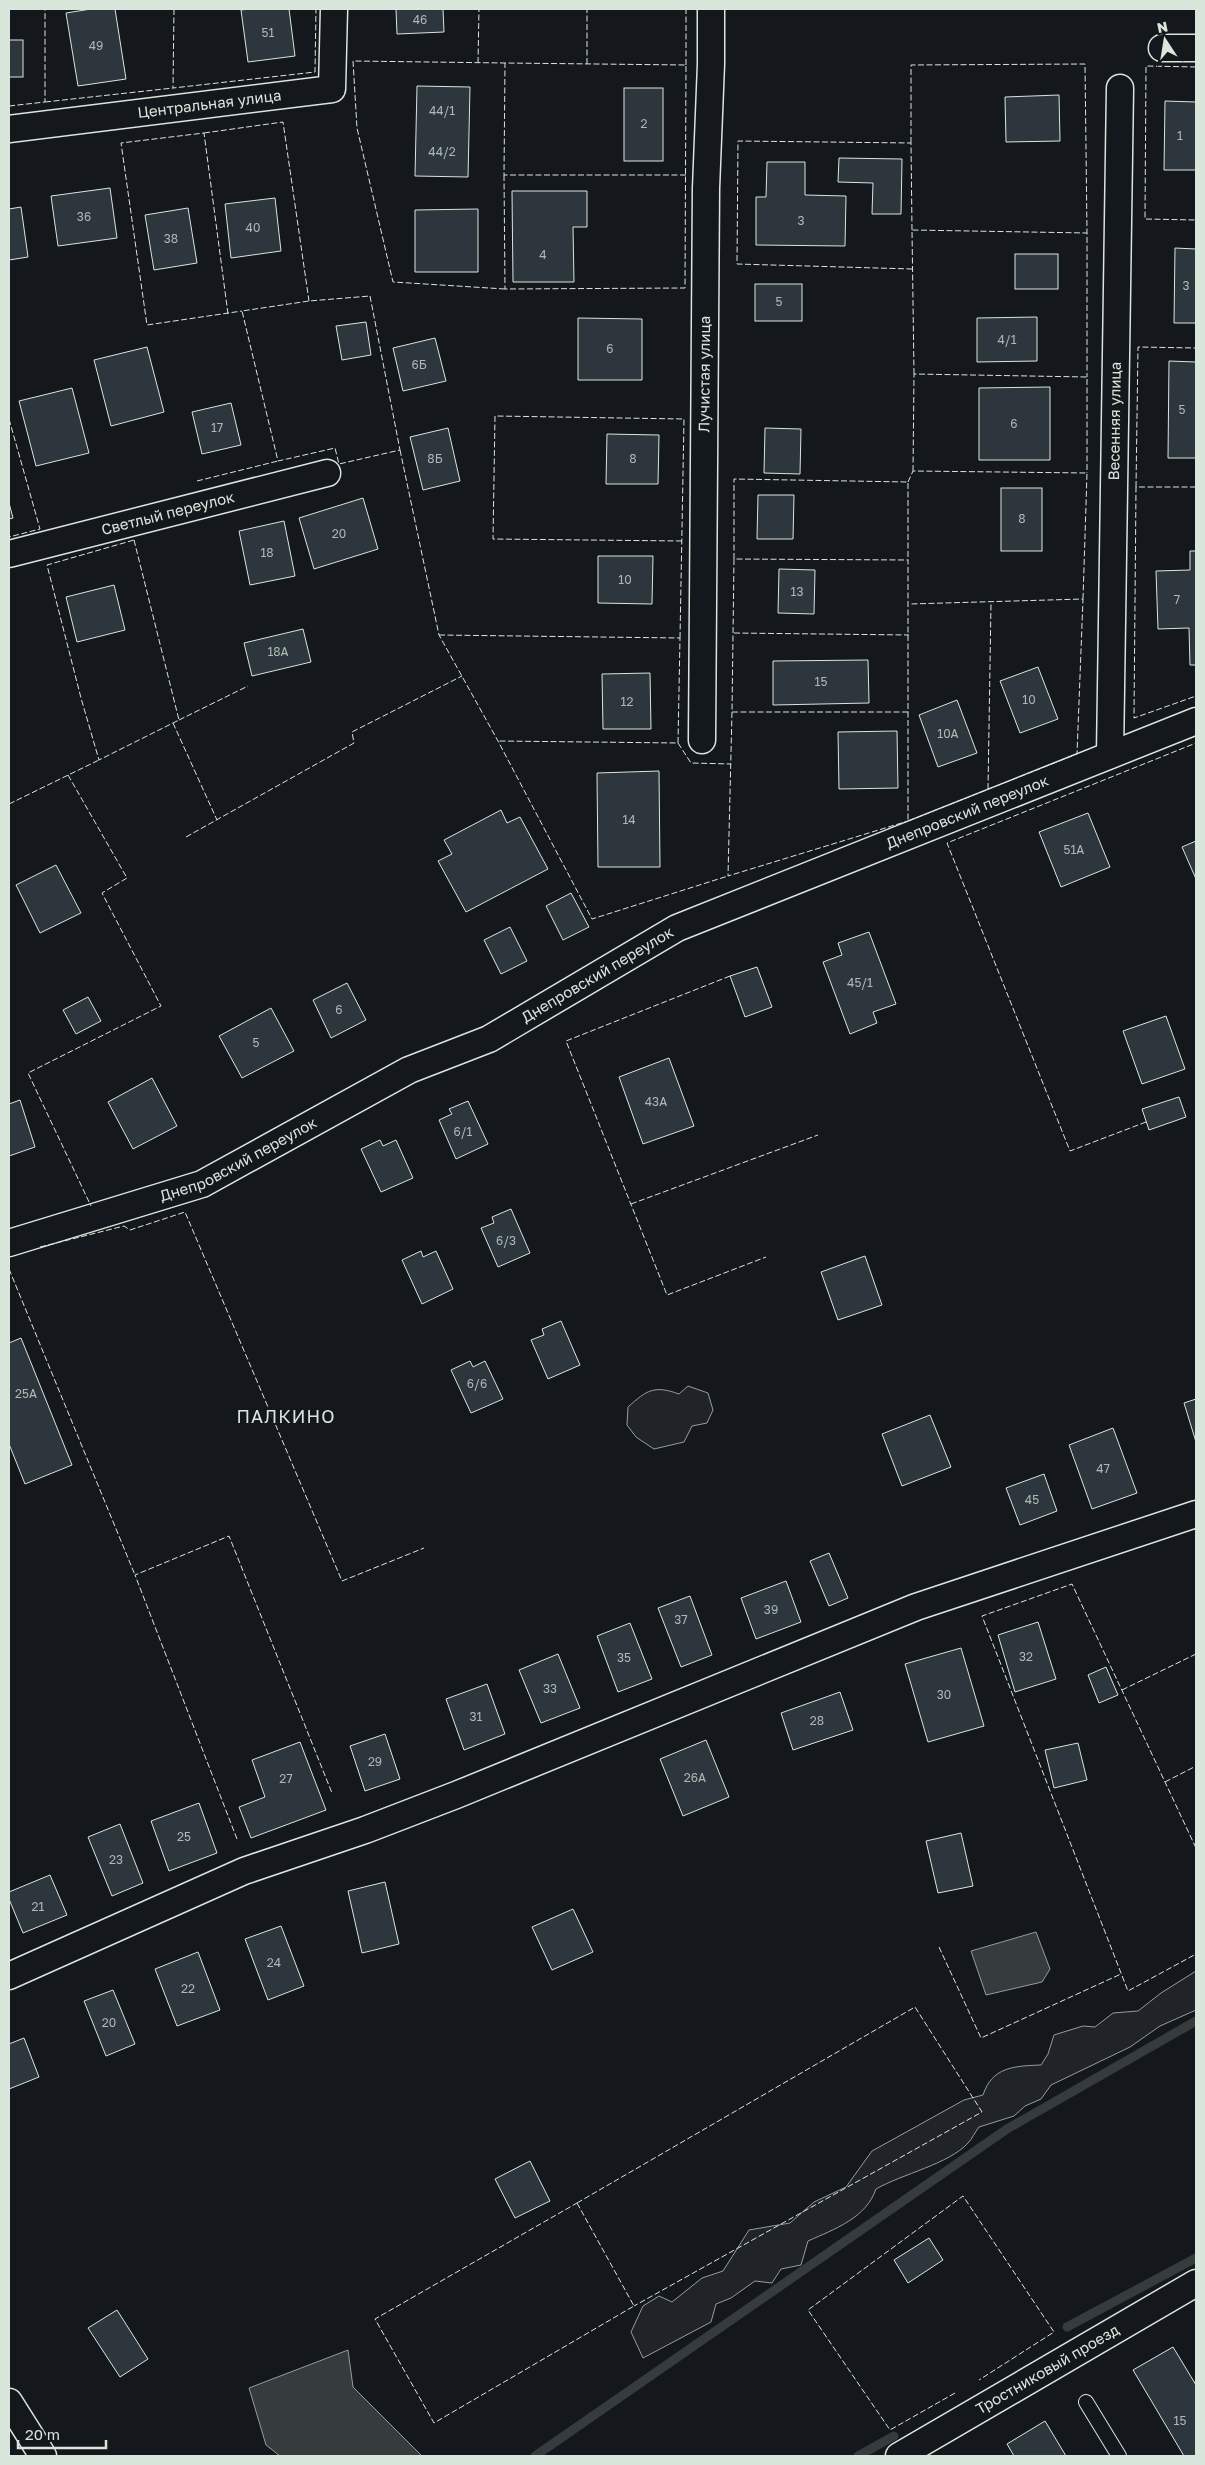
<svg xmlns="http://www.w3.org/2000/svg" width="1205" height="2465" font-family="'Golos Text',sans-serif">
	<style>
		.green { fill: #202428; stroke: #939e99 }
		.water { fill: #363b3e; stroke: #939e99 }
		.lines { fill: none; stroke-linecap: round; stroke-linejoin: round }
		.stream { stroke: #363b3e; stroke-width: 9 }
		.building { fill: #2c363c; stroke: #d8e6dc }
		.service-casing { stroke: #d8e6dc; stroke-width: 16 }
		.minor-casing { stroke: #d8e6dc; stroke-width: 29 }
		.service { stroke: #14181c; stroke-width: 14 }
		.minor { stroke: #14181c; stroke-width: 26 }
		.fence { stroke: #d8e6dc; stroke-width: 1; stroke-dasharray: 6 2.5; stroke-linecap: butt }
		.labels { text-anchor: middle; stroke-width: 4; stroke-linejoin: round; paint-order: stroke }
		.number-label { font-size: 12px; fill: #adbab4 }
		.street-label { font-size: 15px; fill: #d8e6dc; stroke: #14181c }
		.quarter-label { font-size: 18px; letter-spacing: 1px; fill: #d8e6dc; stroke: #14181c }
	</style>
	<rect width="100%" height="100%" fill="#14181c"/>
	<g class="green">
		<path d="M688,1386L708,1393L713,1410L707,1423L692,1426L684,1442L654,1449L636,1437L627,1425L628,1407C647,1390 654,1385 679,1394Z"/>
		<path d="M1196,1971V2010L1160,2026L1130,2047L1051,2085L1041,2099L1025,2106L1014,2116L979,2127C975,2132 972,2139 968,2143C949,2164 902,2174 876,2189C866,2218 835,2229 808,2241L801,2265L781,2269L772,2283L755,2281L731,2298L716,2304L711,2322L643,2358L631,2332L643,2306L659,2296L672,2302L702,2278L723,2271L749,2230L790,2223L814,2202L846,2187L872,2151L964,2100L983,2095C992,2067 1014,2066 1041,2065L1048,2054L1054,2035L1083,2026L1095,2027L1113,2013L1138,2011L1161,1993Z"/>
	</g>
	<g class="water">
		<polygon points="1036,1932 1050,1969 1042,1982 986,1995 971,1951"/>
		<polygon points="348,2350 353,2387 422,2456 280,2456 266,2445 249,2388"/>
	</g>
	<g class="lines">
		<g class="stream">
			<polyline points="1067,2327 1196,2258"/>
			<polyline points="535,2456 1007,2129 1196,2021"/>
			<polyline points="858,2456 894,2436"/>
		</g>
	</g>
	<g class="building">
		<polygon points="91,9 115,9 126,79 78,86 66,13"/>
		<polygon points="249,9 289,9 295,56 248,62 241,10"/>
		<polygon points="396,9 443,9 444,32 397,34"/>
		<rect x="9" y="40" width="14" height="37"/>
		<polygon points="417,86 470,87 468,177 415,176"/>
		<rect x="624" y="88" width="39" height="73"/>
		<polygon points="1059,95 1060,141 1006,142 1005,97"/>
		<polygon points="1165,101 1196,102 1196,170 1164,170"/>
		<polygon points="839,158 902,159 901,214 872,214 873,183 838,182"/>
		<polygon points="767,162 805,162 805,195 846,196 845,246 756,245 756,197 766,197"/>
		<polygon points="110,188 117,238 58,246 51,196"/>
		<polygon points="512,191 587,191 587,227 573,227 574,282 513,282"/>
		<polygon points="275,198 281,251 231,258 225,204"/>
		<polygon points="21,207 28,257 9,260 9,209"/>
		<polygon points="188,208 197,263 154,270 145,215"/>
		<polygon points="478,209 478,272 415,272 415,210"/>
		<polygon points="1175,248 1196,249 1196,323 1174,323"/>
		<rect x="1015" y="254" width="43" height="35"/>
		<rect x="755" y="284" width="47" height="37"/>
		<polygon points="1037,317 1037,361 977,362 977,318"/>
		<polygon points="578,318 642,319 642,380 578,380"/>
		<polygon points="366,322 371,355 342,360 336,326"/>
		<polygon points="435,338 446,381 403,391 393,348"/>
		<polygon points="147,347 164,412 111,426 94,360"/>
		<polygon points="1169,361 1196,362 1196,458 1168,458"/>
		<polygon points="1050,387 1050,460 979,460 979,388"/>
		<polygon points="72,388 89,453 36,466 19,401"/>
		<polygon points="231,403 241,445 202,454 192,412"/>
		<polygon points="448,428 460,481 423,490 410,437"/>
		<polygon points="765,428 801,429 800,474 764,473"/>
		<polygon points="607,434 659,435 658,484 606,484"/>
		<rect x="1001" y="488" width="41" height="63"/>
		<polygon points="758,495 794,495 793,539 757,539"/>
		<polygon points="363,498 378,549 314,569 299,518"/>
		<polygon points="9,503 13,518 9,519"/>
		<polygon points="284,521 295,576 250,585 239,531"/>
		<polygon points="1190,551 1196,551 1196,665 1190,665 1189,628 1158,629 1156,571 1190,570"/>
		<polygon points="598,556 653,556 652,604 598,603"/>
		<polygon points="779,569 815,570 814,614 778,613"/>
		<polygon points="114,585 125,630 77,642 66,597"/>
		<polygon points="303,629 311,662 252,676 244,643"/>
		<polygon points="868,660 869,703 773,705 773,661"/>
		<polygon points="1038,667 1058,719 1020,733 1000,681"/>
		<polygon points="650,673 651,729 603,729 602,674"/>
		<polygon points="957,700 977,753 938,767 919,715"/>
		<polygon points="897,731 898,788 839,789 838,732"/>
		<polygon points="659,771 660,867 598,867 597,773"/>
		<polygon points="501,810 507,823 520,817 548,869 466,912 438,861 452,854 444,840"/>
		<polygon points="1088,813 1110,867 1061,887 1039,832"/>
		<polygon points="1196,841 1196,879 1182,847"/>
		<polygon points="56,865 81,913 40,933 16,885"/>
		<polygon points="571,893 589,927 563,940 546,906"/>
		<polygon points="510,927 527,961 501,974 484,940"/>
		<polygon points="869,932 896,1004 873,1012 877,1023 850,1034 823,962 842,955 838,943"/>
		<polygon points="757,967 772,1007 745,1017 730,976"/>
		<polygon points="347,983 366,1020 331,1038 313,1000"/>
		<polygon points="88,997 101,1021 76,1034 63,1010"/>
		<polygon points="271,1008 294,1051 242,1078 219,1036"/>
		<polygon points="1166,1016 1185,1069 1142,1084 1123,1031"/>
		<polygon points="669,1058 694,1126 643,1144 619,1077"/>
		<polygon points="152,1078 177,1126 133,1149 108,1102"/>
		<polygon points="1179,1097 1186,1117 1149,1130 1142,1109"/>
		<polygon points="20,1100 35,1147 9,1156 9,1104"/>
		<polygon points="468,1101 488,1144 456,1159 439,1120 452,1114 449,1109"/>
		<polygon points="380,1140 383,1146 396,1140 413,1178 381,1192 361,1149"/>
		<polygon points="511,1209 530,1253 498,1267 481,1228 494,1223 492,1217"/>
		<polygon points="421,1251 423,1257 436,1251 453,1289 422,1304 402,1260"/>
		<polygon points="865,1256 882,1305 838,1320 821,1272"/>
		<polygon points="561,1321 580,1365 548,1379 531,1340 544,1335 542,1329"/>
		<polygon points="21,1338 72,1465 25,1484 9,1444 9,1343"/>
		<polygon points="470,1361 473,1367 485,1361 503,1399 471,1413 451,1370"/>
		<polygon points="1196,1399 1196,1442 1184,1403"/>
		<polygon points="930,1415 951,1467 902,1486 882,1434"/>
		<polygon points="1113,1428 1137,1493 1092,1509 1069,1445"/>
		<polygon points="1044,1474 1057,1511 1020,1525 1006,1488"/>
		<polygon points="829,1553 848,1598 829,1606 810,1561"/>
		<polygon points="786,1581 801,1622 756,1639 741,1598"/>
		<polygon points="690,1596 712,1655 681,1667 658,1608"/>
		<polygon points="1038,1622 1056,1679 1015,1692 998,1635"/>
		<polygon points="630,1623 652,1679 618,1692 597,1636"/>
		<polygon points="961,1648 984,1726 928,1742 905,1664"/>
		<polygon points="558,1654 580,1708 541,1723 519,1670"/>
		<polygon points="1106,1667 1118,1695 1099,1703 1088,1675"/>
		<polygon points="487,1684 505,1734 464,1750 446,1699"/>
		<polygon points="840,1692 853,1730 793,1750 781,1713"/>
		<polygon points="385,1734 400,1779 365,1791 350,1746"/>
		<polygon points="706,1740 729,1797 683,1816 660,1759"/>
		<polygon points="300,1742 326,1810 251,1838 239,1807 265,1797 252,1760"/>
		<polygon points="1078,1743 1087,1780 1054,1788 1045,1750"/>
		<polygon points="199,1803 217,1853 169,1871 151,1821"/>
		<polygon points="120,1824 143,1883 112,1896 88,1837"/>
		<polygon points="961,1833 973,1886 938,1893 926,1841"/>
		<polygon points="50,1875 67,1915 23,1933 9,1899 9,1892"/>
		<polygon points="385,1882 399,1944 362,1953 348,1891"/>
		<polygon points="573,1909 593,1952 552,1970 532,1927"/>
		<polygon points="281,1926 304,1986 268,2000 245,1939"/>
		<polygon points="198,1952 220,2010 177,2026 155,1969"/>
		<polygon points="113,1990 135,2044 106,2056 84,2001"/>
		<polygon points="24,2038 39,2077 9,2089 9,2044"/>
		<polygon points="530,2161 550,2201 515,2218 495,2179"/>
		<polygon points="929,2238 943,2260 908,2283 894,2260"/>
		<polygon points="117,2310 148,2359 120,2377 88,2328"/>
		<polygon points="1173,2347 1196,2385 1196,2456 1184,2456 1133,2370"/>
		<polygon points="1045,2421 1066,2456 1014,2456 1007,2444"/>
	</g>
	<g class="lines">
		<defs>
			<polyline id="service" points="1086,2402 1119,2456"/>
			<g id="minor">
				<polyline points="1162,48 1196,48"/>
				<path id="s1" d="M9,129L332,89L334,9"/>
				<path id="s2" d="M9,554L327,473"/>
				<path id="s3" d="M702,740L706,188L711,64V9"/>
				<path id="s4" d="M1110,755L1120,88"/>
				<path id="s5" d="M9,1243L202,1184L409,1070L489,1039L677,928L1196,721"/>
				<polyline points="9,1976 244,1871 365,1830 456,1795 916,1607 1196,1514"/>
				<polyline points="9,2402 43,2456"/>
				<path id="s6" d="M899,2456L1196,2283"/>
			</g>
		</defs>
		<use href="#service" class="service-casing"/>
		<use href="#minor" class="minor-casing"/>
		<use href="#service" class="service"/>
		<use href="#minor" class="minor"/>
		<g class="fence">
			<polyline points="174,9 173,88 315,72 316,9"/>
			<polyline points="478,63 479,9"/>
			<polyline points="587,64 587,9"/>
			<polyline points="686,65 686,9"/>
			<polyline points="1196,67 1146,66 1145,219 1196,220"/>
			<polyline points="45,102 173,88"/>
			<polyline points="9,106 45,102 45,9"/>
			<polyline points="204,133 283,122 309,301"/>
			<polyline points="911,143 911,65 1085,64 1087,233"/>
			<polyline points="504,175 505,289 685,288 686,65 505,63 504,175 686,175"/>
			<polyline points="912,230 911,143 738,141 737,264 912,269"/>
			<polyline points="505,289 393,282 357,128 353,61 505,63"/>
			<polygon points="370,296 400,450 339,464 335,448 278,461 242,311 309,301"/>
			<polyline points="228,314 204,133 121,143 147,325 242,311"/>
			<polyline points="914,374 912,230 1087,233 1087,377"/>
			<polyline points="9,419 40,529 9,537"/>
			<polyline points="400,450 439,635 498,741 592,919 728,876"/>
			<polyline points="913,471 914,374 1087,377 1087,473"/>
			<polyline points="197,481 278,461"/>
			<polyline points="908,482 913,471 1087,473 1083,599"/>
			<polyline points="1136,487 1138,347 1196,348"/>
			<polyline points="1196,487 1136,487 1134,718 1196,696"/>
			<polygon points="134,540 179,720 99,760 81,698 47,565"/>
			<polyline points="734,559 734,479 908,482 908,560"/>
			<polyline points="734,633 909,635"/>
			<polyline points="439,635 680,638 678,743 498,741"/>
			<polyline points="680,638 684,419 495,416 493,539 682,541"/>
			<polyline points="732,712 728,876 908,821"/>
			<polyline points="908,712 732,712 734,559 908,560 908,821 1077,754 1083,599 910,604"/>
			<polyline points="179,720 248,686"/>
			<polyline points="173,723 217,820"/>
			<polyline points="678,743 691,763 731,764"/>
			<polyline points="68,775 127,878 102,893 161,1006 28,1073 91,1206"/>
			<polyline points="988,789 991,603"/>
			<polyline points="9,804 99,760"/>
			<polyline points="186,837 354,743 352,732 462,676"/>
			<polyline points="730,976 566,1041 667,1295 766,1257"/>
			<polyline points="1146,1122 1070,1151 947,843 1196,743"/>
			<polyline points="631,1204 818,1135"/>
			<polyline points="40,1247 124,1226 130,1230 185,1212 342,1581 424,1548"/>
			<polyline points="9,1269 135,1575"/>
			<polyline points="1122,1690 1196,1654"/>
			<polyline points="1165,1782 1196,1766"/>
			<polyline points="237,1839 135,1575 229,1536 332,1793"/>
			<polyline points="1196,1848 1072,1584 982,1616 1128,1991 1196,1954"/>
			<polyline points="939,1947 981,2038 1121,1974"/>
			<polyline points="577,2203 915,2007 982,2112 634,2306"/>
			<polygon points="577,2203 634,2306 434,2423 375,2319"/>
			<polyline points="955,2393 890,2430 808,2310 963,2196 1054,2332 979,2380"/>
		</g>
	</g>
	<g class="labels">
		<g class="number-label">
			<text x="420" y="24">46</text>
			<text x="268" y="37">51</text>
			<text x="96" y="50">49</text>
			<text x="442" y="115">44/1</text>
			<text x="644" y="128">2</text>
			<text x="1180" y="140">1</text>
			<text x="442" y="156">44/2</text>
			<text x="84" y="221">36</text>
			<text x="801" y="225">3</text>
			<text x="253" y="232">40</text>
			<text x="171" y="243">38</text>
			<text x="543" y="259">4</text>
			<text x="1186" y="290">3</text>
			<text x="779" y="306">5</text>
			<text x="1007" y="344">4/1</text>
			<text x="610" y="353">6</text>
			<text x="419" y="369">6Б</text>
			<text x="1182" y="414">5</text>
			<text x="1014" y="428">6</text>
			<text x="217" y="432">17</text>
			<text x="435" y="463">8Б</text>
			<text x="633" y="463">8</text>
			<text x="1022" y="523">8</text>
			<text x="339" y="538">20</text>
			<text x="267" y="557">18</text>
			<text x="625" y="584">10</text>
			<text x="797" y="596">13</text>
			<text x="1177" y="604">7</text>
			<text x="278" y="656">18А</text>
			<text x="821" y="686">15</text>
			<text x="1029" y="704">10</text>
			<text x="627" y="706">12</text>
			<text x="948" y="738">10А</text>
			<text x="629" y="824">14</text>
			<text x="1074" y="854">51А</text>
			<text x="860" y="987">45/1</text>
			<text x="339" y="1014">6</text>
			<text x="256" y="1047">5</text>
			<text x="656" y="1106">43А</text>
			<text x="463" y="1136">6/1</text>
			<text x="506" y="1245">6/3</text>
			<text x="477" y="1388">6/6</text>
			<text x="26" y="1398">25А</text>
			<text x="1103" y="1473">47</text>
			<text x="1032" y="1504">45</text>
			<text x="771" y="1614">39</text>
			<text x="681" y="1624">37</text>
			<text x="1026" y="1661">32</text>
			<text x="624" y="1662">35</text>
			<text x="550" y="1693">33</text>
			<text x="944" y="1699">30</text>
			<text x="476" y="1721">31</text>
			<text x="817" y="1725">28</text>
			<text x="375" y="1766">29</text>
			<text x="695" y="1782">26А</text>
			<text x="286" y="1783">27</text>
			<text x="184" y="1841">25</text>
			<text x="116" y="1864">23</text>
			<text x="38" y="1911">21</text>
			<text x="274" y="1967">24</text>
			<text x="188" y="1993">22</text>
			<text x="109" y="2027">20</text>
			<text x="1180" y="2425">15</text>
		</g>
		<g class="street-label">
			<text dy="5" stroke="none"><textPath href="#s1" startOffset="202">Центральная улица</textPath></text>
			<text dy="5" stroke="none"><textPath href="#s3" startOffset="366">Лучистая улица</textPath></text>
			<text dy="5" stroke="none"><textPath href="#s4" startOffset="334">Весенняя улица</textPath></text>
			<text dy="5" stroke="none"><textPath href="#s2" startOffset="164">Светлый переулок</textPath></text>
			<text dy="5" stroke="none"><textPath href="#s5" startOffset="1055">Днепровский переулок</textPath></text>
			<text dy="5" stroke="none"><textPath href="#s5" startOffset="650">Днепровский переулок</textPath></text>
			<text dy="5" stroke="none"><textPath href="#s5" startOffset="245">Днепровский переулок</textPath></text>
			<text dy="5" stroke="none"><textPath href="#s6" startOffset="172">Тростниковый проезд</textPath></text>
		</g>
		<g class="quarter-label">
			<text x="286" y="1423">ПАЛКИНО</text>
		</g>
	</g>
	<rect width="1205" height="2465" fill="none" stroke="#d8e6dc" stroke-width="20"/>
	<g transform="translate(1165 40) rotate(348)" stroke="#14181c" stroke-width="4" paint-order="stroke">
	<path d="M0-4L9 19L0 12L-9 19Z" fill="#d8e6dc"/>
	<text y="-8" font-size="14" font-weight="bold" text-anchor="middle" fill="#d8e6dc">N</text>
	</g>
	<path d="M18 2440v8h88v-8" fill="none" stroke="#d8e6dc" stroke-width="2.5"/>
	<text x="25" y="2440" font-size="15" fill="#d8e6dc" stroke="#14181c" stroke-width="4" paint-order="stroke">20 m</text>
</svg>
